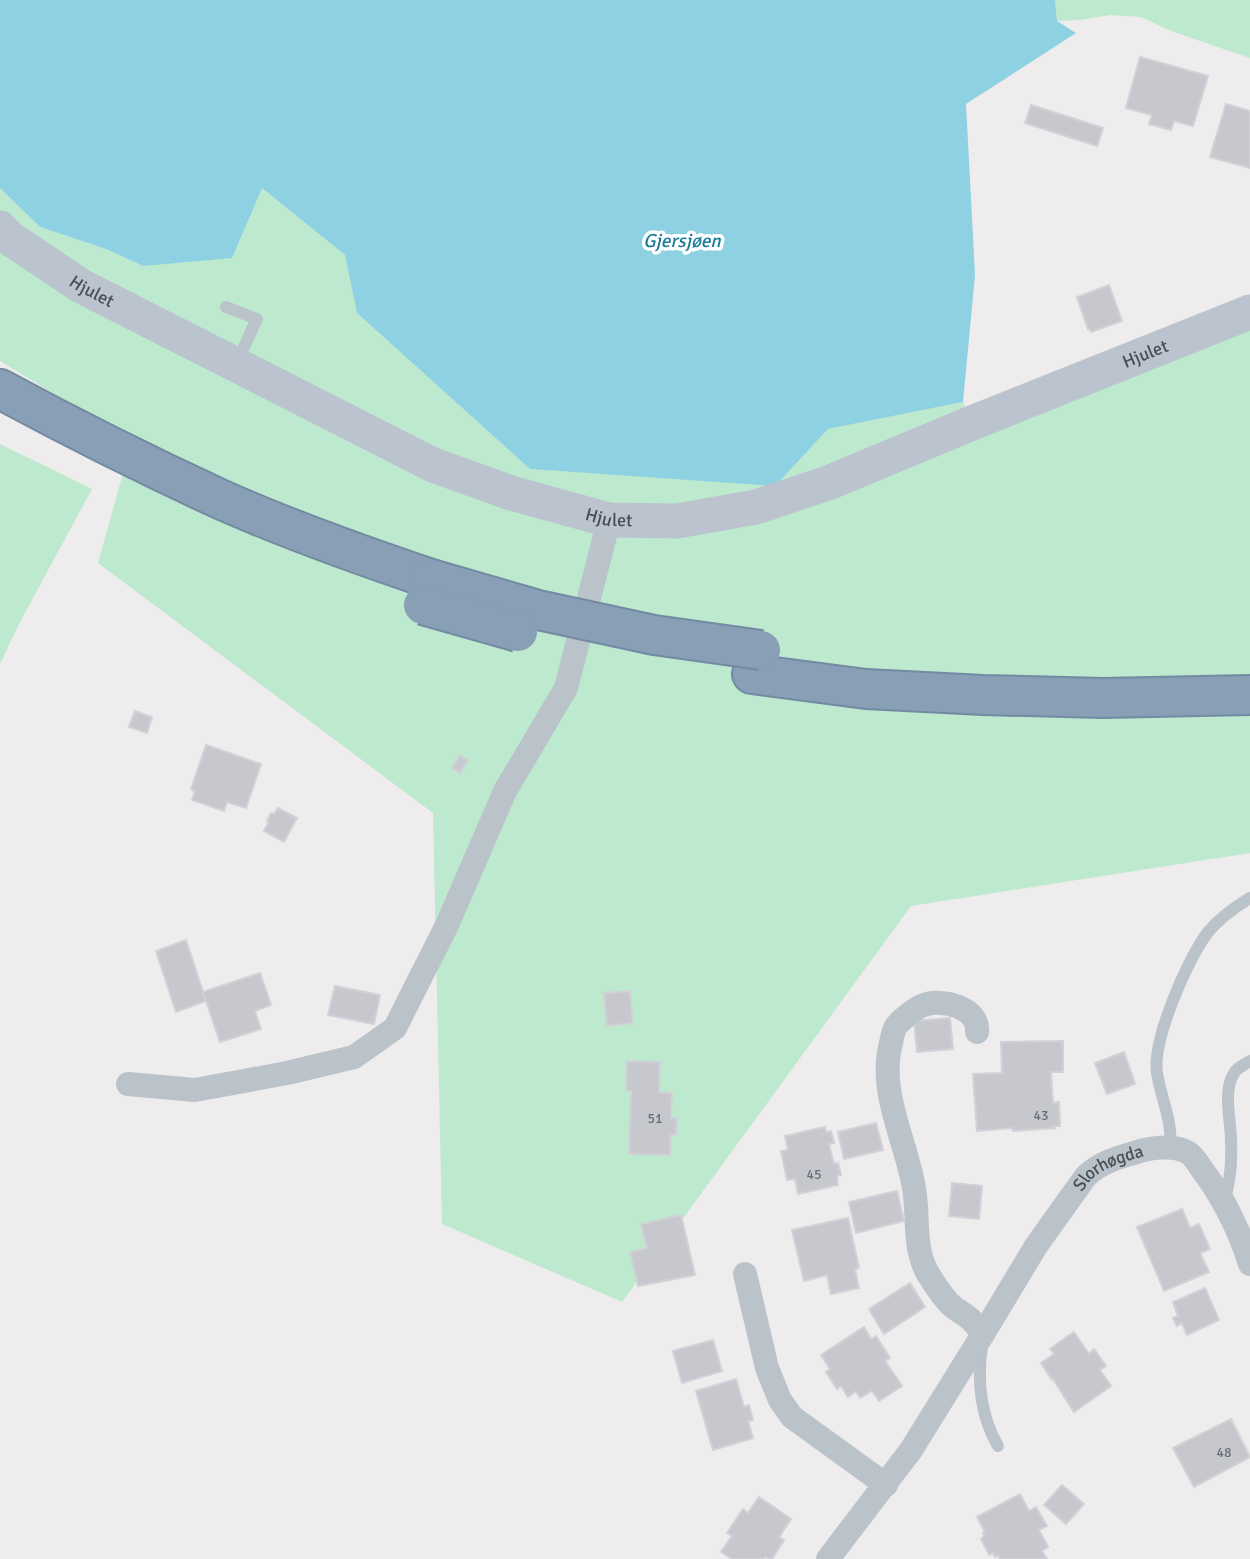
<svg xmlns="http://www.w3.org/2000/svg" width="1250" height="1559" font-family="Signika,sans-serif">
	<style>
		.green { fill: #bde9ce }
		.water { fill: #8ed1e2 }
		.building { fill: #c7c8ce; stroke: #d0d2d7; stroke-width: 2 }
		.lines { fill: none; stroke-linecap: round; stroke-linejoin: round }
		.highway-casing { stroke: #738aa2; stroke-width: 42 }
		.lane { stroke: #bbc3ca; stroke-width: 12 }
		.street { stroke: #bbc3ca; stroke-width: 24 }
		.secondary { stroke: #bbc4ce; stroke-width: 35 }
		.highway { stroke: #889fb6; stroke-width: 38 }
		.highway-bridge-casing { stroke: #738aa2; stroke-width: 42; stroke-linecap: butt }
		.highway-bridge { stroke: #889fb6; stroke-width: 38 }
		.labels { text-anchor: middle; stroke-width: 7; stroke-linejoin: round; paint-order: stroke }
		.number-label { font-size: 14px; fill: #666d75 }
		.street-label { font-size: 18px; fill: #464f57; stroke: #fff }
		.water-label { font-size: 19px; font-style: italic; fill: #1a7d96; stroke: #fff }
	</style>
	<rect width="100%" height="100%" fill="#eeecec"/>
	<g class="green">
		<polygon points="1055,0 1250,0 1250,58 1171,31 1141,17 1110,15 1081,20 1057,21"/>
		<polygon points="0,188 40,227 106,249 143,266 262,188 345,255 357,313 530,469 775,485 828,429 963,402 972,423 1250,312 1250,853 911,906 622,1302 442,1224 433,813 98,563 132,441 0,361"/>
		<polygon points="0,444 92,489 20,622 0,664"/>
	</g>
	<polygon class="water" points="0,0 1055,0 1057,21 1076,33 966,104 975,275 963,402 828,429 775,486 530,469 357,313 345,255 262,188 232,258 143,266 106,249 40,227 0,188"/>
	<g class="building">
		<polygon points="1140,57 1208,76 1193,126 1174,121 1171,130 1149,124 1152,115 1126,108"/>
		<polygon points="1226,104 1250,111 1250,168 1210,157"/>
		<polygon points="1031,105 1103,128 1097,146 1025,123"/>
		<polygon points="1109,285 1122,321 1091,332 1090,328 1088,329 1077,297"/>
		<polygon points="135,711 152,717 147,733 129,727"/>
		<polygon points="206,745 261,764 246,808 227,802 224,811 192,800 195,791 191,789"/>
		<polygon points="460,755 468,760 460,773 452,768"/>
		<polygon points="278,808 297,818 284,842 264,831 269,822 267,821 271,813 274,814"/>
		<polygon points="186,940 206,1001 176,1012 156,951"/>
		<polygon points="260,973 271,1005 255,1011 261,1029 220,1042 203,992"/>
		<polygon points="335,986 380,995 374,1024 328,1015"/>
		<polygon points="630,991 633,1023 607,1026 604,993"/>
		<polygon points="950,1018 953,1049 917,1052 914,1021"/>
		<polygon points="1063,1041 1063,1072 1051,1072 1053,1103 1059,1102 1060,1126 1054,1126 1055,1128 1013,1131 1013,1128 977,1131 973,1074 1002,1073 1001,1042"/>
		<polygon points="1124,1052 1135,1084 1107,1094 1095,1063"/>
		<polygon points="627,1061 660,1062 659,1092 672,1093 671,1118 677,1118 676,1135 671,1135 670,1155 629,1154 631,1091 626,1091"/>
		<polygon points="876,1123 883,1150 844,1159 838,1132"/>
		<polygon points="825,1127 826,1132 831,1131 834,1143 829,1144 834,1164 838,1163 841,1175 837,1176 838,1185 798,1194 795,1179 787,1180 781,1151 788,1150 785,1136"/>
		<polygon points="952,1183 982,1186 979,1219 949,1216"/>
		<polygon points="897,1191 904,1221 856,1233 849,1202"/>
		<polygon points="1182,1209 1190,1228 1199,1224 1210,1249 1200,1253 1209,1272 1164,1291 1137,1227"/>
		<polygon points="681,1215 695,1275 638,1286 630,1252 647,1248 641,1224"/>
		<polygon points="848,1218 859,1268 855,1269 859,1288 831,1294 827,1275 804,1281 792,1230"/>
		<polygon points="910,1283 925,1307 884,1334 869,1309"/>
		<polygon points="1205,1288 1219,1320 1187,1335 1182,1323 1177,1326 1173,1318 1178,1316 1173,1302"/>
		<polygon points="864,1327 871,1339 876,1336 890,1358 885,1361 902,1386 879,1401 872,1391 860,1398 856,1391 848,1397 841,1386 837,1389 826,1372 830,1369 821,1355"/>
		<polygon points="1074,1332 1089,1354 1094,1349 1106,1366 1100,1370 1111,1386 1074,1412 1053,1379 1052,1380 1041,1363 1054,1354 1050,1349"/>
		<polygon points="713,1340 722,1371 682,1383 673,1351"/>
		<polygon points="736,1379 744,1407 749,1405 753,1420 748,1421 753,1438 713,1450 696,1391"/>
		<polygon points="1231,1419 1250,1457 1194,1487 1173,1448"/>
		<polygon points="1062,1485 1084,1504 1066,1524 1044,1505"/>
		<polygon points="1020,1494 1029,1511 1036,1507 1047,1526 1039,1530 1048,1547 1042,1551 1047,1559 1000,1559 998,1555 995,1557 993,1553 989,1555 981,1539 984,1536 983,1533 985,1532 977,1517"/>
		<polygon points="759,1497 791,1519 779,1537 784,1540 772,1559 765,1557 763,1559 732,1559 721,1552 732,1536 727,1533 743,1509 748,1513"/>
	</g>
	<g class="lines">
		<defs>
			<g id="highway">
				<path d="M0,389C72,428 146,465 220,499C289,530 360,555 431,579"/>
				<polyline points="752,674 866,689 983,695 1103,698 1250,695"/>
			</g>
		</defs>
		<use href="#highway" class="highway-casing"/>
		<g class="lane">
			<polyline points="226,307 257,319 237,362"/>
			<path d="M1170,1148C1173,1121 1161,1099 1157,1073C1152,1040 1188,958 1208,932C1220,918 1235,907 1250,898"/>
			<path d="M1224,1202C1230,1183 1232,1161 1231,1141C1231,1122 1223,1092 1233,1075C1236,1068 1244,1065 1250,1061"/>
			<path d="M982,1345C977,1380 980,1415 998,1446"/>
		</g>
		<g class="street">
			<path d="M977,1032C980,1008 942,998 924,1005C917,1007 899,1021 895,1028C893,1032 892,1038 891,1043C878,1092 906,1140 914,1188C919,1216 913,1246 927,1272C933,1282 940,1293 948,1302C954,1309 963,1313 969,1318C975,1323 979,1329 983,1334"/>
			<polyline points="128,1084 195,1090 287,1073 354,1057 395,1028 447,925 505,791 566,688 609,520"/>
			<polyline points="745,1274 767,1368 780,1400 792,1417 886,1485"/>
			<path id="s1" d="M828,1559L911,1450L983,1334L1036,1246L1086,1176C1100,1163 1116,1158 1134,1153C1148,1148 1173,1144 1187,1152C1193,1155 1197,1162 1201,1168C1223,1197 1239,1229 1250,1264"/>
		</g>
		<path class="secondary" id="s2" d="M0,228L11,239L81,286L433,465L511,493L609,520L677,521L756,507L828,483L972,423L1250,312"/>
		<use href="#highway" class="highway"/>
		<defs>
			<g id="highway-bridge">
				<polyline points="431,579 538,610 654,635 761,650"/>
				<polyline points="423,605 518,632"/>
			</g>
		</defs>
		<use href="#highway-bridge" class="highway-bridge-casing"/>
		<use href="#highway-bridge" class="highway-bridge"/>
	</g>
	<g class="labels">
		<g class="number-label">
			<text x="1041" y="1120">43</text>
			<text x="655" y="1123">51</text>
			<text x="814" y="1179">45</text>
			<text x="1224" y="1457">48</text>
		</g>
		<g class="street-label">
			<text dy="6" stroke="none"><textPath href="#s2" startOffset="112">Hjulet</textPath></text>
			<text dy="6" stroke="none"><textPath href="#s2" startOffset="1246">Hjulet</textPath></text>
			<text dy="6" stroke="none"><textPath href="#s2" startOffset="679">Hjulet</textPath></text>
			<text dy="6" stroke="none"><textPath href="#s1" startOffset="486">Slorhøgda</textPath></text>
		</g>
		<g class="water-label">
			<text x="682" y="247">Gjersjøen</text>
		</g>
	</g>
</svg>
